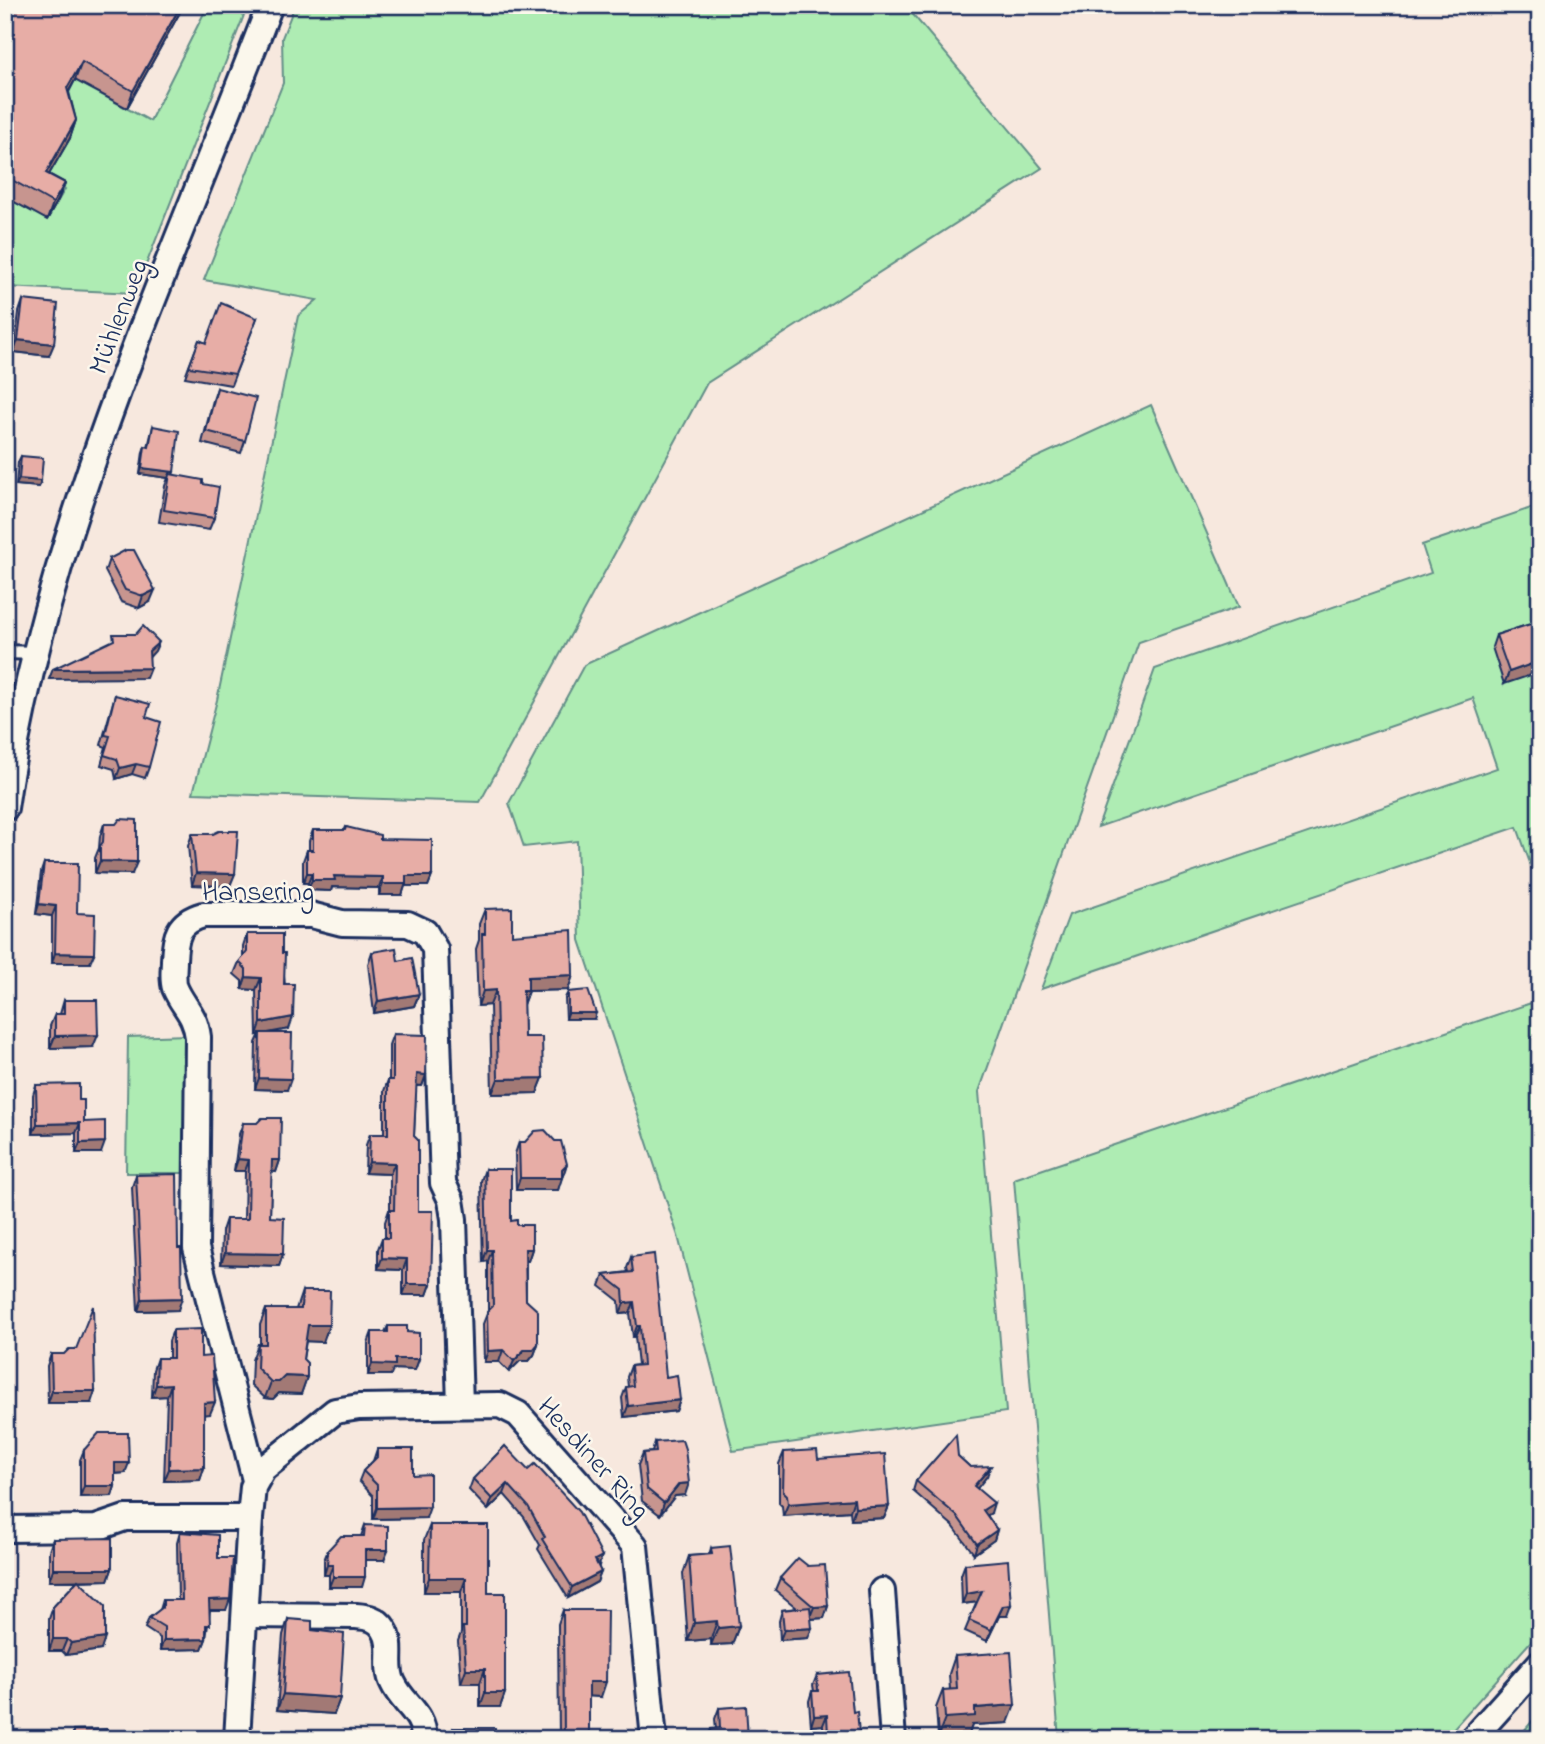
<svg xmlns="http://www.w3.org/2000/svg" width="1545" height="1744" font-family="'Indie Flower',sans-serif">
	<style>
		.green { fill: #aeecb3; stroke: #648e88; stroke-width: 2 }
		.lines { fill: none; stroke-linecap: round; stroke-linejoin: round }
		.lane-casing { stroke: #1b2f5e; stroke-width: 18 }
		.street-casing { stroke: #1b2f5e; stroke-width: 30 }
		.lane { stroke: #fbf7ec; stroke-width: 12 }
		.street { stroke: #fbf7ec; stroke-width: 24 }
		.wall { fill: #c7958f; stroke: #1b2f5e; stroke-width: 2 }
		.shaded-wall { fill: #a27974; stroke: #1b2f5e; stroke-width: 2 }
		.building { fill: #e7ada6; stroke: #1b2f5e; stroke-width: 2 }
		.labels { text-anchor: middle; stroke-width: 5; stroke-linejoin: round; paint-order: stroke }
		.street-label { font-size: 28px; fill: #1b2f5e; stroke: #fbf7ec }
	</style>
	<rect width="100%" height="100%" fill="#f7e8de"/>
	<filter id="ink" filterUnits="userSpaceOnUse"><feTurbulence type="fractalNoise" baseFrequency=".0143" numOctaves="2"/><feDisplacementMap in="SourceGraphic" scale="14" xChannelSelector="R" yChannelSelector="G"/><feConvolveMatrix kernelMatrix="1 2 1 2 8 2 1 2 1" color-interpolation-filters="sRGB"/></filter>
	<g filter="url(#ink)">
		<g class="green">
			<polygon points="208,5 248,5 135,293 5,287 5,197 47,219 65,189 47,178 70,138 61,105 75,80 150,121"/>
			<polygon points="295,5 905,5 1042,168 707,383 480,802 193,793 217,700 298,316 317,300 204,280 283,83 282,38"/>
			<polygon points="1151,405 1239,607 1139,642 979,1092 1006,1412 733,1451 678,1236 580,940 577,841 524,847 509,803 584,665"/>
			<polygon points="1540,505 1540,891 1517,827 1041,989 1069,915 1497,768 1473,698 1098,827 1155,669 1431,573 1422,545"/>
			<polygon points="1540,1000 1540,1631 1444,1739 1059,1739 1014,1179"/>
			<polygon points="187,1035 189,1173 126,1173 128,1037"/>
			<polygon points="1540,1712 1540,1739 1517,1739"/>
		</g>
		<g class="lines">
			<defs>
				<polyline id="lane" points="5,652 36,653"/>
				<g id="street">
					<path d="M5,808C45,527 170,268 270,5"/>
					<path d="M255,1480L196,1248L198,1037C195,1013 183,1007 175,988C172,979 174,969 174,960C175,936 178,922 203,915H311L342,923L408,924L425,932L435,949L443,1183L451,1200L454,1219L460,1405"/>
					<polyline points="5,1529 96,1528 125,1518 250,1518"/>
					<polyline points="882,1591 893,1739"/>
					<path d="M245,1615L356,1616C368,1617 377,1618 384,1629C395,1646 384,1666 393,1683C403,1705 424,1712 424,1739"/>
					<polyline points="237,1739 250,1518 253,1487 263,1469 335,1411 359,1407 500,1405 518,1414 635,1546 654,1739"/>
					<polyline points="1472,1739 1540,1663"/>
				</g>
			</defs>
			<use href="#lane" class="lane-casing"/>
			<use href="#street" class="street-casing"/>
			<use href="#lane" class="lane"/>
			<use href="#street" class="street"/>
		</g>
		<g class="wall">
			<polygon points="5,5 184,5 127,108 75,80 69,92 76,120 70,138 49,174 65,183 58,200 47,220 5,197"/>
			<polygon points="23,300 49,356 14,352 19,312"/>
			<polygon points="257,318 231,385 185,377 199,340 206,343"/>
			<polygon points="217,388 245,441 241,453 202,443 213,400"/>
			<polygon points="153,426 173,475 203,484 214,518 209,530 159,522 165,486 168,478 140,474 143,452 145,446 148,447"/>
			<polygon points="21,456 41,481 39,487 16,485 18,462"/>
			<polygon points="109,559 150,602 139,608 121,602 105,571"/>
			<polygon points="1540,621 1504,684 1492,647 1496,635"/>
			<polygon points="115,695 146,717 149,767 145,778 132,774 116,779 114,769 101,765 106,747 101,745"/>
			<polygon points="104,824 116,824 132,874 95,873 95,858 99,848 100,836"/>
			<polygon points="346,827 380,839 432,876 428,886 405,886 402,895 379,895 379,888 332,887 331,891 308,890 308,883 303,883 303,861 307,850 309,850 309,841 313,830 345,830"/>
			<polygon points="192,834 230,886 192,885 188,846"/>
			<polygon points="44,863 77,913 90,963 52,963 52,916 36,914 41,872"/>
			<polygon points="485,909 512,935 573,975 568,990 528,991 523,1004 524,1037 543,1078 537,1093 492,1094 490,1005 478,1006 476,949 479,940 479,924"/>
			<polygon points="247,934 282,953 289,1029 267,1033 287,1090 255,1089 256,1043 260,1034 257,1035 256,990 242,989 242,981 234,974 239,962 243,957 243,946"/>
			<polygon points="372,952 398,961 419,994 414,1006 374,1013 368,964"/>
			<polygon points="568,992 594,1019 566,1019 565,998"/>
			<polygon points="64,1000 93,1047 50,1048 50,1026 55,1014 60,1014"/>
			<polygon points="393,1034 426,1075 422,1086 416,1086 414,1136 418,1211 431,1284 427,1295 403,1295 403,1270 378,1269 378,1249 382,1238 385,1238 385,1222 389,1210 390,1210 390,1174 365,1173 366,1145 370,1134 384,1134 384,1091 388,1080 389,1080 389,1045"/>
			<polygon points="36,1085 79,1100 84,1122 101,1153 76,1153 76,1133 33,1134 33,1095"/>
			<polygon points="243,1123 280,1160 276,1172 271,1171 270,1217 283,1254 279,1266 221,1264 222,1231 226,1219 244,1219 245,1171 234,1171 239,1134"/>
			<polygon points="519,1142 562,1176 558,1190 516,1190 515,1154"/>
			<polygon points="485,1169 511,1221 517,1225 532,1249 528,1261 526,1261 526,1300 538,1344 534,1355 529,1361 520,1361 509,1372 499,1362 484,1362 483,1324 488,1311 488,1261 483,1262 481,1181"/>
			<polygon points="136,1175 178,1310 138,1311 132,1187"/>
			<polygon points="631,1257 666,1377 680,1400 676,1411 624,1417 622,1398 626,1387 628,1387 627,1377 631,1366 638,1365 635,1337 633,1337 630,1313 620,1314 619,1301 600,1286 604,1275 628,1272 627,1268"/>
			<polygon points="302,1291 323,1342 306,1341 303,1359 307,1377 301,1394 279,1393 273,1399 265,1398 251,1385 252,1360 258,1344 260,1344 260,1325 266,1309 296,1309"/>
			<polygon points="388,1326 407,1332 419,1359 415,1370 393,1369 391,1375 368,1375 368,1343 372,1332 385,1332"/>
			<polygon points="173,1330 201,1357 210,1414 204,1414 204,1468 200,1480 164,1481 167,1396 152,1397 153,1370 157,1358 169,1358 169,1341"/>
			<polygon points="51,1354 91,1403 48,1403 47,1366"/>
			<polygon points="655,1442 685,1495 675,1496 660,1515 642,1501 638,1465 643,1453 652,1452"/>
			<polygon points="505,1446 598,1567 601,1572 597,1582 568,1598 538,1549 540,1545 524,1517 504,1494 488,1510 469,1490 473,1479"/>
			<polygon points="377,1449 413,1475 426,1518 373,1519 373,1496 359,1481 363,1471 373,1461"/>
			<polygon points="84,1450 125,1473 115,1474 115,1486 112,1496 80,1497 80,1460"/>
			<polygon points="784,1452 818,1459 889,1506 884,1518 851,1520 850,1511 783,1516 782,1506 779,1503 779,1464"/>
			<polygon points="958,1456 970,1467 987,1476 977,1488 991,1513 987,1515 997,1530 994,1540 974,1554 953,1526 913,1491 916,1481"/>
			<polygon points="365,1525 384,1560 365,1560 362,1587 329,1587 329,1575 324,1575 324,1560 328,1550 361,1536"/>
			<polygon points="430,1525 488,1593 505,1693 500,1707 480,1707 480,1683 461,1683 458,1641 461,1633 461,1592 424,1592 424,1540"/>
			<polygon points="180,1532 218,1558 226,1610 210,1610 206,1639 202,1649 160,1650 160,1638 145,1628 149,1618 160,1610 163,1600 178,1600 177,1543"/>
			<polygon points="53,1539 112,1569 108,1580 78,1581 101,1650 66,1655 62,1651 49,1651 49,1619 53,1607 77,1581 49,1581 49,1551"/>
			<polygon points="711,1548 739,1626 732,1644 711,1645 711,1639 688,1641 683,1574 689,1556 709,1555"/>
			<polygon points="965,1564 1007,1616 999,1616 987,1641 965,1631 977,1602 962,1604 961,1575"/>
			<polygon points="780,1578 828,1606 824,1618 811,1619 808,1638 780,1640 779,1621 782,1610 797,1608 775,1590"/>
			<polygon points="563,1610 601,1697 589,1696 589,1733 607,1739 559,1739 558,1624"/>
			<polygon points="288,1619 340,1698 334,1714 277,1710 283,1635"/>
			<polygon points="955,1656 1008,1723 972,1725 969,1734 938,1736 936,1708 943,1690 950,1690 949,1674"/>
			<polygon points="817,1675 853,1712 859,1733 857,1739 824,1739 823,1725 811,1726 809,1701 812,1691 814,1691 813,1685"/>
			<polygon points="719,1708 748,1739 707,1739 711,1729 716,1729 715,1719"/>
			<polygon points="453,1728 495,1739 449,1739"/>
		</g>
		<g class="shaded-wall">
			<polygon points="181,5 184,5 127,108 133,91"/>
			<polygon points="82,62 75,80 61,105 67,88"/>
			<polygon points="76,120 70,138 40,190 46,173"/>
			<polygon points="65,183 58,200 47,220 53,203"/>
			<polygon points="18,340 54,344 49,356 14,352"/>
			<polygon points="142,468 174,472 172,478 170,474 168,478 140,474"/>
			<polygon points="19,479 41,481 39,487 16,485"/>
			<polygon points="155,590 150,602 139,608 143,596"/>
			<polygon points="159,642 155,651 146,661 149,651"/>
			<polygon points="1540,661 1540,672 1504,684 1509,672"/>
			<polygon points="150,668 146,678 49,679 53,669"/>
			<polygon points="136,764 132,774 116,779 120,768"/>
			<polygon points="100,861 137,862 132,874 95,873"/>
			<polygon points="196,873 235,874 230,886 192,885"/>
			<polygon points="307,873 312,873 308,883 303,883"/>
			<polygon points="334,876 383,877 379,888 332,887 331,891 308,890 312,880"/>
			<polygon points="406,876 432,876 428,886 405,886 402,895 379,895 383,884"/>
			<polygon points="39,904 56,906 52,916 36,914"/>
			<polygon points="55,953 94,954 90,963 52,963"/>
			<polygon points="573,975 568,990 528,991 523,1005 517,1005 528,977"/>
			<polygon points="246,977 261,978 256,990 242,989"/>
			<polygon points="496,990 490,1005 478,1006 483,991"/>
			<polygon points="419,994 414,1006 374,1013 378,1001"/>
			<polygon points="568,1013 596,1013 594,1019 566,1019"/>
			<polygon points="293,1017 289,1029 257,1035 261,1023"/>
			<polygon points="98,1035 93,1047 50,1048 55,1036"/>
			<polygon points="417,1074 426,1075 422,1086 413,1085"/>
			<polygon points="259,1078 291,1079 287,1090 255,1089"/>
			<polygon points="543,1078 537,1093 492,1094 498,1079"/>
			<polygon points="80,1123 76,1133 33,1134 37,1124"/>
			<polygon points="105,1142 101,1153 76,1153 80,1143"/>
			<polygon points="238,1159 249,1160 245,1171 234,1171"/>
			<polygon points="272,1160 280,1160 276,1172 268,1171"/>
			<polygon points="369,1162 395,1163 390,1174 365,1173"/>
			<polygon points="567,1164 563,1176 561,1178 562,1178 558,1190 516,1190 520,1178 562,1169"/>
			<polygon points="525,1249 532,1249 528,1261 521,1261"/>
			<polygon points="487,1250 492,1250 488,1261 483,1262"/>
			<polygon points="225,1253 283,1254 279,1266 221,1264"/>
			<polygon points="382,1258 407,1259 403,1270 378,1269"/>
			<polygon points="407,1284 431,1284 427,1295 403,1295"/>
			<polygon points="182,1298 178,1310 138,1311 142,1299"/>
			<polygon points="634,1302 630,1313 620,1314 624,1303"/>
			<polygon points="308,1325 329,1325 323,1342 302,1341"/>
			<polygon points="637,1326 640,1326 635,1337 633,1337"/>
			<polygon points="538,1344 534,1355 529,1361 520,1361 509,1372 514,1361 524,1350"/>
			<polygon points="503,1350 499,1362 484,1362 488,1351"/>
			<polygon points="395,1359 419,1359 415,1370 393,1369 391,1375 368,1375 372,1364"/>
			<polygon points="285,1376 307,1377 301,1394 279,1393 273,1399 265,1398 271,1382"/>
			<polygon points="171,1384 167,1396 152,1397 156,1385"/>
			<polygon points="52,1391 95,1391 91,1403 48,1403"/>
			<polygon points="680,1400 676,1411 624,1417 628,1406"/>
			<polygon points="215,1402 210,1414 200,1415 204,1403"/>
			<polygon points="115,1463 129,1463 125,1473 112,1474"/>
			<polygon points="991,1466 987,1476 971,1496 974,1486"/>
			<polygon points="204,1468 200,1480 164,1481 169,1469"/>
			<polygon points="689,1483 685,1495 675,1496 660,1515 664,1503 679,1484"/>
			<polygon points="508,1484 504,1494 488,1510 492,1499"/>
			<polygon points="84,1486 115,1486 112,1496 80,1497"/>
			<polygon points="854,1499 850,1511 783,1516 788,1504"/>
			<polygon points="994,1503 991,1513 980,1520 983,1510"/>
			<polygon points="889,1506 884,1518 851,1520 855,1508"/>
			<polygon points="430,1507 426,1518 373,1519 377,1508"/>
			<polygon points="997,1530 994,1540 974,1554 977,1544"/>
			<polygon points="365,1550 388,1550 384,1560 362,1560"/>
			<polygon points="602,1556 599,1566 595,1560"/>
			<polygon points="327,1565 333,1565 329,1575 324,1575"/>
			<polygon points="53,1569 112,1569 108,1580 49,1581"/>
			<polygon points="601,1572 597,1582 568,1598 572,1587"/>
			<polygon points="333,1577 365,1577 362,1587 329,1587"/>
			<polygon points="429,1578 466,1578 461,1592 424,1592"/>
			<polygon points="982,1591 978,1602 962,1604 966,1594"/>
			<polygon points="230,1599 226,1610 205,1610 209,1600"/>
			<polygon points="1011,1605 1007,1616 999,1616 987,1641 1003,1606"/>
			<polygon points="828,1606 824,1618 809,1619 814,1607"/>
			<polygon points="717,1621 711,1639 688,1641 694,1623"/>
			<polygon points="739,1626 732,1644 711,1645 718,1628"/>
			<polygon points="812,1628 808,1638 780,1640 784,1630"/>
			<polygon points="105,1638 101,1650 66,1655 71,1643"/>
			<polygon points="53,1639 67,1639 62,1651 49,1651"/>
			<polygon points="206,1639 202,1649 160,1650 164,1640"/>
			<polygon points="466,1669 485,1669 480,1683 461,1683"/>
			<polygon points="589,1682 606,1682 601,1697 584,1696"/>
			<polygon points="485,1693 505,1693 500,1707 480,1707"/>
			<polygon points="283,1694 340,1698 334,1714 277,1710"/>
			<polygon points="1015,1705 1008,1723 972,1725 969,1734 938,1736 945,1718 975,1708"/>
			<polygon points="827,1715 823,1725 811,1726 814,1716"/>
			<polygon points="859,1733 857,1739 827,1739 828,1735"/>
		</g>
		<g class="building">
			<polygon points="5,5 181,5 133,91 82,62 67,88 76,120 46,173 65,183 53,203 5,176"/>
			<polygon points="23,300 58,304 54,344 18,340"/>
			<polygon points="221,303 257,318 235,374 189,367 199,340 206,343"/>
			<polygon points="217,388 256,398 245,441 206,431"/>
			<polygon points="153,426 179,431 174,472 142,468 145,446 149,447"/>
			<polygon points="21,456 43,458 41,481 19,479"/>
			<polygon points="170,474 203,480 203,484 219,487 214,518 164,510"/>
			<polygon points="126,550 134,550 155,590 143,596 125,590 109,559"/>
			<polygon points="1540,621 1540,661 1509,672 1496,635"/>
			<polygon points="143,626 159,642 149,651 150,668 53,669 114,640 113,634 136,634"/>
			<polygon points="115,695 150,704 146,717 161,722 149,767 136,764 120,768 117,759 104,755 110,736 105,735"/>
			<polygon points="120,819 137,820 137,862 100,861 100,846 103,842 104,824 116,824"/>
			<polygon points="346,827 380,835 380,839 432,840 432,876 406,876 406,884 383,884 383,877 334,876 335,880 312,880 312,873 307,873 307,850 313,850 313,830 345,830"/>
			<polygon points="219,831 238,831 235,874 196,873 192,834 213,834"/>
			<polygon points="44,863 78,863 77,913 95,914 94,954 55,953 56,906 39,904"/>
			<polygon points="512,908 512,935 572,930 573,975 528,977 528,990 523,990 524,1037 542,1037 543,1078 498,1079 496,990 483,991 482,934 485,934 485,909"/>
			<polygon points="247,934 282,934 282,953 285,953 284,984 294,984 293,1017 261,1023 261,978 246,977 246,969 239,962 247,952"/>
			<polygon points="396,948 398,961 412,958 419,994 378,1001 372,952"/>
			<polygon points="588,990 596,1013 568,1013 568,992"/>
			<polygon points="64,1000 97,1000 98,1035 55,1036 55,1014 64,1014"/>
			<polygon points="260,1033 292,1033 291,1079 259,1078"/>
			<polygon points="393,1034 427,1035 426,1075 417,1074 414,1136 418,1140 418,1211 433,1211 431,1284 407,1284 407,1259 382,1258 382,1238 389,1238 389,1210 394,1210 395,1163 369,1162 370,1134 388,1134 388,1080 393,1080"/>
			<polygon points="79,1084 79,1100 84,1100 84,1122 105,1121 105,1142 80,1143 80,1123 37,1124 36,1085"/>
			<polygon points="262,1118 281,1118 280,1160 272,1160 270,1217 284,1218 283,1254 225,1253 226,1219 248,1219 249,1160 238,1159 243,1123 257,1123"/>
			<polygon points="545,1130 555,1141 561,1141 567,1164 562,1169 562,1178 520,1178 519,1142 525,1142 535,1131"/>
			<polygon points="485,1169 511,1169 511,1221 517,1220 517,1225 532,1225 532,1249 525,1249 526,1300 538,1311 538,1344 533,1350 524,1350 514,1361 503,1350 488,1351 487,1312 493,1306 492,1250 487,1250"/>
			<polygon points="177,1174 178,1248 181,1248 182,1298 142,1299 136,1175"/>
			<polygon points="654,1254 666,1377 677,1375 680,1400 628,1406 626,1387 633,1386 631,1366 643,1365 640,1326 637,1326 634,1302 624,1303 623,1290 604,1275 633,1272 631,1257"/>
			<polygon points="302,1291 330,1291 329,1325 308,1325 303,1359 307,1363 307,1377 285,1376 279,1382 271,1382 257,1368 258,1344 266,1344 266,1309 301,1309"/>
			<polygon points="93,1306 95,1391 52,1391 51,1354 64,1354 69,1349 76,1349"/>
			<polygon points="388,1326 407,1326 407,1332 419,1333 419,1359 395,1359 395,1365 372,1364 372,1332 388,1332"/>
			<polygon points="201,1329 201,1357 212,1356 215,1402 204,1403 204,1468 169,1469 171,1384 156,1385 157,1358 173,1358 173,1330"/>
			<polygon points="99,1433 128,1433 129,1463 115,1463 115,1486 84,1486 84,1450"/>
			<polygon points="956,1435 958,1456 970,1467 991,1466 974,1486 994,1503 983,1510 997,1530 977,1544 957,1516 916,1481"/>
			<polygon points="682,1440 685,1449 689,1483 679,1484 664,1503 647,1489 643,1453 656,1452 655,1442"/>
			<polygon points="505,1446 528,1470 535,1464 579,1512 602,1556 595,1560 601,1572 572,1587 542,1539 545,1537 528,1506 508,1484 492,1499 473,1479"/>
			<polygon points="377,1449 413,1449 413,1475 430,1474 430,1507 377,1508 377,1485 363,1471 377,1457"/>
			<polygon points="817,1450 818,1459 885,1454 889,1506 855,1508 854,1499 788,1504 787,1495 783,1491 784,1452"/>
			<polygon points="365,1525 388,1526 388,1550 365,1550 365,1577 333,1577 333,1565 327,1565 328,1550 341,1536 364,1536"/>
			<polygon points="430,1525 488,1525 488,1593 505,1593 505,1693 485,1693 485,1669 466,1669 463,1627 466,1627 466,1578 429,1578"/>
			<polygon points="180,1532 218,1535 218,1558 233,1558 230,1599 209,1600 210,1625 206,1625 206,1639 164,1640 164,1627 149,1618 163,1607 163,1600 182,1600"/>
			<polygon points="112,1538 112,1569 53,1569 53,1539"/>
			<polygon points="730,1546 739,1626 718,1628 717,1621 694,1623 689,1556 712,1554 711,1548"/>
			<polygon points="798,1558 808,1566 825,1565 828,1606 814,1607 780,1578"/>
			<polygon points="1008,1560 1011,1605 1003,1606 991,1630 969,1620 982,1591 966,1594 965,1564"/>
			<polygon points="78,1580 105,1606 105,1638 71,1643 67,1639 53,1639 53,1607"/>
			<polygon points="810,1607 812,1628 784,1630 782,1610"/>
			<polygon points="563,1610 607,1610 606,1682 589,1682 589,1733 607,1733 607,1739 564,1739"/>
			<polygon points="288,1619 312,1621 312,1630 344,1634 340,1698 283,1694"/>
			<polygon points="1011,1652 1015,1705 975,1708 975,1716 945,1718 943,1690 957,1689 955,1656"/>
			<polygon points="849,1672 853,1712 857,1711 859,1733 828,1735 827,1715 814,1716 812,1691 818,1691 817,1675"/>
			<polygon points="746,1706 748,1739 712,1739 711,1729 720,1728 719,1708"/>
			<polygon points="453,1728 495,1728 495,1739 454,1739"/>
			<polygon points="107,1729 107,1739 73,1739 73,1730"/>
		</g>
	</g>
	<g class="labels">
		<g class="street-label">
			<text transform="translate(117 316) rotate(-69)" y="10">Mühlenweg</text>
			<text x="258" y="900">Hansering</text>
			<text transform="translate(595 1457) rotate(48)" y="10">Hesdiner Ring</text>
		</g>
	</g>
	<rect width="1545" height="1744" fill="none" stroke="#fbf7ec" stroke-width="28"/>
	<rect x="14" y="14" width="1517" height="1716" fill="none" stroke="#1b2f5e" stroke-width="2.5" filter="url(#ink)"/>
</svg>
